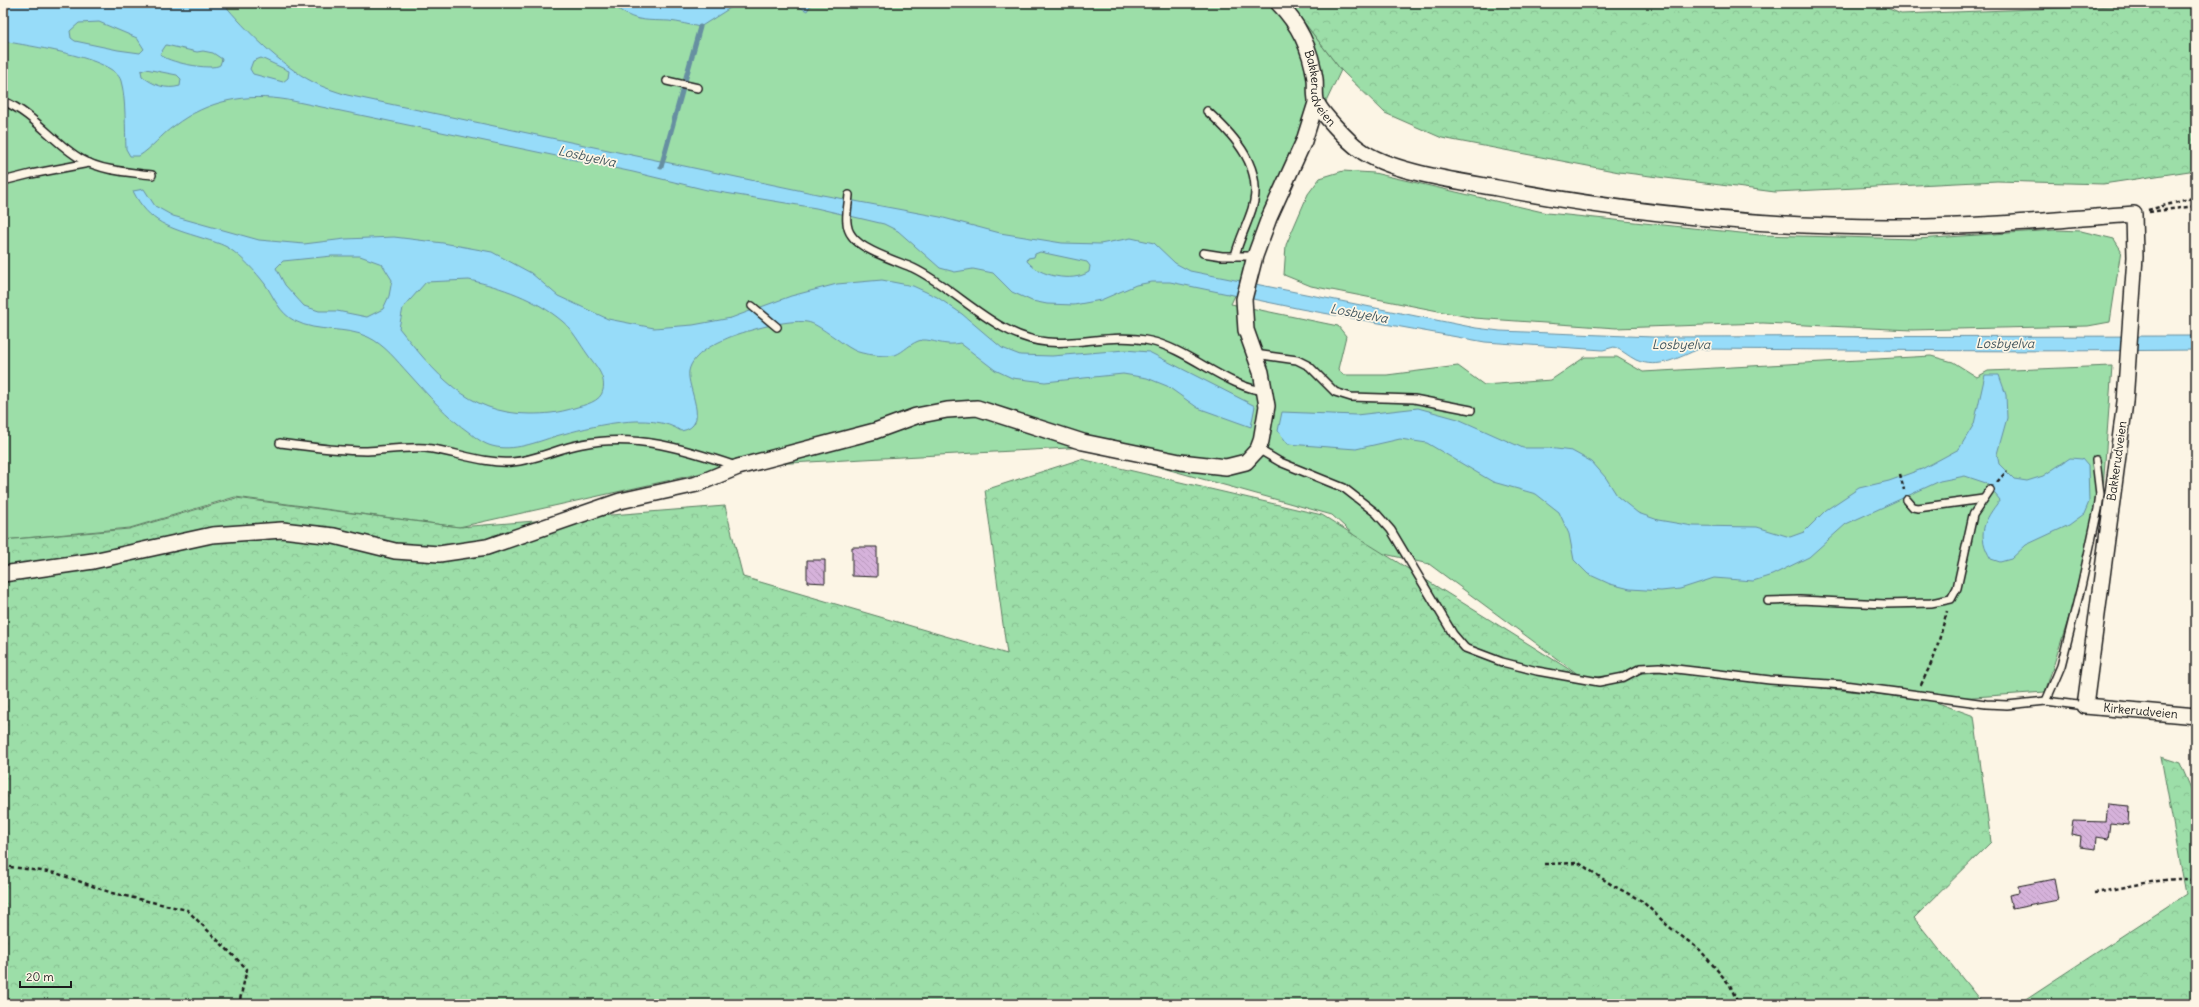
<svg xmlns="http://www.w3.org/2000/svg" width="2199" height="1007" font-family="Delius,sans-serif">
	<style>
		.grass { fill: #9cdea8; stroke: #5c7d62 }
		.forest { fill: url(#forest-crowns); stroke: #5c7d62 }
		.water { fill: #97dcf9; stroke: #668fa1; fill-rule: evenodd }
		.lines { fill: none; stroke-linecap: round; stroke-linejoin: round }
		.stream { stroke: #668fa1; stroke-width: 5 }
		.building { fill: url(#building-back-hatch); stroke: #1c1c1c }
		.service-casing { stroke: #1c1c1c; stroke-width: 10 }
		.minor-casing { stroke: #1c1c1c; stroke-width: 18 }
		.path { stroke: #1c1c1c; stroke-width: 2.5; stroke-dasharray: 4 3; stroke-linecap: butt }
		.service { stroke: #fcf5e5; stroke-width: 7 }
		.minor { stroke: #fcf5e5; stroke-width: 15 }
		.labels { text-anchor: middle; stroke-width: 3.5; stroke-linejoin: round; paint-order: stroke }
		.street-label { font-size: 12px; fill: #1c1c1c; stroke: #fcf5e5 }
		.water-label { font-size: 13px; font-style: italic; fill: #41565e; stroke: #fcf5e5 }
	</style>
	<defs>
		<pattern id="forest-crowns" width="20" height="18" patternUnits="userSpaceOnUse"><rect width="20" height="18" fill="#9cdea8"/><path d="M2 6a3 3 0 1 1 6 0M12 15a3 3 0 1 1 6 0" fill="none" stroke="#86be90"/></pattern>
		<pattern id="building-back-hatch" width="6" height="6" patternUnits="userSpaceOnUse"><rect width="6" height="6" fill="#d6b2db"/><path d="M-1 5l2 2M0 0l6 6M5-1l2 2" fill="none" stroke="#b798bb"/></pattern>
	</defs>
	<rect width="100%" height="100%" fill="#fcf5e5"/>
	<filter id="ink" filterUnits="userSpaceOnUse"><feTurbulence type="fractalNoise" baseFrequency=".025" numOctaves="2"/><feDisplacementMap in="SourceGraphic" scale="8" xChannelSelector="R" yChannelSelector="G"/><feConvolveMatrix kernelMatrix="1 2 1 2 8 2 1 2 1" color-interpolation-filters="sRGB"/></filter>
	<g filter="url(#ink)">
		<g class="grass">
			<polygon points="3,3 1289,3 1341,70 1231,304 1338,326 1346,336 1338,369 1343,375 1387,375 1458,366 1484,385 1551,380 1585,357 1617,357 1643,372 1931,356 1953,362 1977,377 1988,371 2112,366 2101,517 2045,692 1931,700 1670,671 1583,678 1429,564 1371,551 1332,515 1087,447 734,466 459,527 235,497 130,528 3,540"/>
			<polygon points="1343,171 1374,173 1547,213 1760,235 1917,239 2055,230 2081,231 2114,239 2121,250 2110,322 2088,326 1912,330 1763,323 1616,328 1474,318 1311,286 1284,275 1286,245 1308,194 1320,178"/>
		</g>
		<g class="forest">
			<polygon points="1289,3 1875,3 1901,14 2196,3 2196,170 2103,184 1997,181 1775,192 1619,172 1442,138 1385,113 1341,70"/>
			<polygon points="1081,459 1322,515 1583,678 1670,671 1930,700 1974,716 1991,842 1914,918 1983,1004 3,1004 3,540 129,529 236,498 459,527 725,506 743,577 1007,654 985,490"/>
			<polygon points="2161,757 2180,763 2196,800 2196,1004 2018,1004 2186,894"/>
		</g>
		<g class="water">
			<path d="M3,3H223C247,31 280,65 313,82C324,88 335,91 347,95L817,194L940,217L1000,233L1062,243L1100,244L1131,238L1154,243L1175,263L1190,271L1476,328L1500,331L1653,337L2196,336V350C2030,352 1865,350 1699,349C1679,357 1659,370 1636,360C1628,356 1622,350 1614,347L1603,350L1485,342L1301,309L1170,282H1152L1136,285L1101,300L1074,305L1047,304L1032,301L1012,292L993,273L973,269L955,272L940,268L898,231L884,224L816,208L707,190L633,172L288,100C246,93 208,100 174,126C161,135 152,148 139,156H130L126,149C125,130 126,98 121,81C115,57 27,46 3,41ZM99,22L137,38L144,49L140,53L118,50L75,41L71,38L70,31L79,23ZM166,45L197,52L203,51L213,53L222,59L220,65C212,71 165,62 160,54ZM261,58L289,71L288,78L283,82L253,74L250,69L253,61ZM146,69L177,75L181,79L180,86C166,90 153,85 142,76L141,71ZM1040,252L1087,262L1090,266L1089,272C1072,283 1039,276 1027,261L1028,258L1034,257L1035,254Z"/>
			<path d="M611,3H738L700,27C690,25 679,22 669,21C643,20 632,22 611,3Z"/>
			<polygon points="792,3 812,3 807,11"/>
			<path d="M144,189L155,206L173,216L259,240L304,244L345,239L394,237L443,243L492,252L531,273L558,296L608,319L654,328L693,325L731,318L791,296L837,284L882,280L913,286L937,297L962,314L1002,348L1020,355L1052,356L1125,350L1149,352L1255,406L1251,427L1198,408L1167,386L1147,378L1123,374L1045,382L1012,378L995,370L960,343C944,347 933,339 922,340C911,342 904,352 895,355C886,357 871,355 862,353C851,351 838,339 828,333C822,329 814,323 807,322C787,319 749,330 730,337C716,343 692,354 689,371C686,388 712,426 681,431C651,410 589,427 556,436C537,442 513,452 492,446C484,444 476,438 470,433C447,417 428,395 409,374C396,360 385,345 368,337C345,326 318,333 295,321C279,313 274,297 265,284C255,271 243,258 230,249C223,244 211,241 202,238C170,228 149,223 133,191ZM332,256H360L382,264L392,280L389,296L383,309L367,317L337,311H319L304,306L285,285L276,268L283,261ZM469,280C501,287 536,299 562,321C572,329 580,344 588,355C595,365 606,376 603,390C601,402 584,405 574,408C558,413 546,414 530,414C467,414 435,373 399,328L403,308L426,282Z"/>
			<path d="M1985,375H1999L2006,395L2007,418L1997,454L1999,464L2014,479L2027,481L2043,476L2070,458L2082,459L2088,466L2089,502L2084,514L2069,525L2026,545L2011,559L2000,562L1991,559C1976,535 1984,520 2000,500L1986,483L1965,476L1940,481L1846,524L1809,557L1772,575L1753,581L1714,578L1680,589L1661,591L1630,589L1610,584L1588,574L1574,560L1569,534L1559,512L1536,494L1493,482L1427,443L1400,439L1356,449L1288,444L1278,431L1282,412L1356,415L1418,408L1458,419L1523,448H1548L1572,451L1592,462L1606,478L1618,497L1638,513L1658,520L1693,526L1757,527L1790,537L1804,532L1826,510L1859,488L1889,481L1922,469L1959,449L1974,424Z"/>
		</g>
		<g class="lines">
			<polyline class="stream" points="661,167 700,27"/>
		</g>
		<g class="building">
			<polygon points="852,547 877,547 877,577 852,576"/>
			<polygon points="807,560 825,560 825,583 807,582"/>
			<polygon points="2108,804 2129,806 2128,825 2110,823 2108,839 2097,837 2096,849 2080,847 2081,836 2071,834 2073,821 2106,822"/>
			<polygon points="2054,879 2058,900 2012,909 2009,895 2019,893 2018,886"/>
		</g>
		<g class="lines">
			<defs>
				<g id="service">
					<polyline points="667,81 698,88"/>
					<path d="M3,101C35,114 53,143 81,159C102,171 128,172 152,175"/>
					<polyline points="3,181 31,174 89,163"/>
					<path d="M849,195C848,208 843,225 852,236C861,250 897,261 913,268C957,289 997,338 1047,342C1081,345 1115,333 1150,341C1188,349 1229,389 1266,391"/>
					<path d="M1203,253L1222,256H1235C1239,240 1247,225 1252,209C1265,169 1235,136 1207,111"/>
					<polyline points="1235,256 1255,256"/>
					<polyline points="752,306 777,327"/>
					<polyline points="1255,354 1297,360 1309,366 1335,392 1351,397 1414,399 1471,410"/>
					<path d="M280,443C309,447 337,451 367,451C386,450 406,447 425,448C454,451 482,464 512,462C537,460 558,448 582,444C635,433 685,449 736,466"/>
					<polyline points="1258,449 1280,462 1344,488 1376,513 1391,530 1453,634 1465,648 1502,662 1537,671 1599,682 1624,677 1641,668 1659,667 1770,680 1844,685 1986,704 2007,705 2046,701 2085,706"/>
					<polyline points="1907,500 1913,507 1918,508 1983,499"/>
					<polyline points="1768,601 1800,600 1885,604 1931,603 1951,599 1957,588 1973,515 1990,490"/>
					<polyline points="2046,701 2061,666 2081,587 2098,509 2100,494 2096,460"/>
				</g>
				<g id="minor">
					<path id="s1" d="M1278,3C1299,24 1311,50 1315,79C1316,86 1314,97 1317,103C1322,114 1349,142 1359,149C1389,172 1458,181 1497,188C1631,213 1766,228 1903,227C1980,227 2057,220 2134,214L2135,257L2125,402L2085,706L2196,716"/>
					<polyline points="3,574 93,561 212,535 282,530 334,536 395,551 439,554 487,547 620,501 697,484 738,467 875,431 916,416 947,410 977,408 1083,442 1180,462 1226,467 1246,462 1258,449 1261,441 1267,406 1261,372 1246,330 1244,299 1255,256 1269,218 1304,141 1316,103"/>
				</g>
			</defs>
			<use href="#service" class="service-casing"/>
			<use href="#minor" class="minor-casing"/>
			<g class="path">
				<polyline points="2148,210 2196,197"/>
				<polyline points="2149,212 2196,206"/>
				<polyline points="1900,474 1904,490"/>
				<polyline points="1997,482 2007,471"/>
				<polyline points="1921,685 1935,655 1947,611"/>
				<polyline points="1544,864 1579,863 1612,885 1642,901 1668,926 1700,950 1730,985 1738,1004"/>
				<polyline points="3,866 56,873 112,893 187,910 247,969 239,1004"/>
				<path d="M2094,893C2117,890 2176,873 2196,881"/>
			</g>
			<use href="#service" class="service"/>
			<use href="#minor" class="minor"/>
		</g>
	</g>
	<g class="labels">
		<g class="street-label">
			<text dy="4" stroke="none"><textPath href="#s1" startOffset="97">Bakkerudveien</textPath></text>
			<text transform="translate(2117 461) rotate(-82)" y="4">Bakkerudveien</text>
			<text dy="4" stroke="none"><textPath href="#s1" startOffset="1508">Kirkerudveien</textPath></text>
		</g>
		<g class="water-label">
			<text transform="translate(587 156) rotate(12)" y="5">Losbyelva</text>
			<text transform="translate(1359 313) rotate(10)" y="5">Losbyelva</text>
			<text x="2005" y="348">Losbyelva</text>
			<text x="1681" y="349">Losbyelva</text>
		</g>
	</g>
	<rect width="2199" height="1007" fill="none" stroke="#fcf5e5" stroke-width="16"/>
	<rect x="8" y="8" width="2183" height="991" fill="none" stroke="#1c1c1c" stroke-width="1.5" filter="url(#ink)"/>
	<path d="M20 981v6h51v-6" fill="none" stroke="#1c1c1c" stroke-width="2"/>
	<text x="26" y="981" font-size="12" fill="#1c1c1c" stroke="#fcf5e5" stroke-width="3" paint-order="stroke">20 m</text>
</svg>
